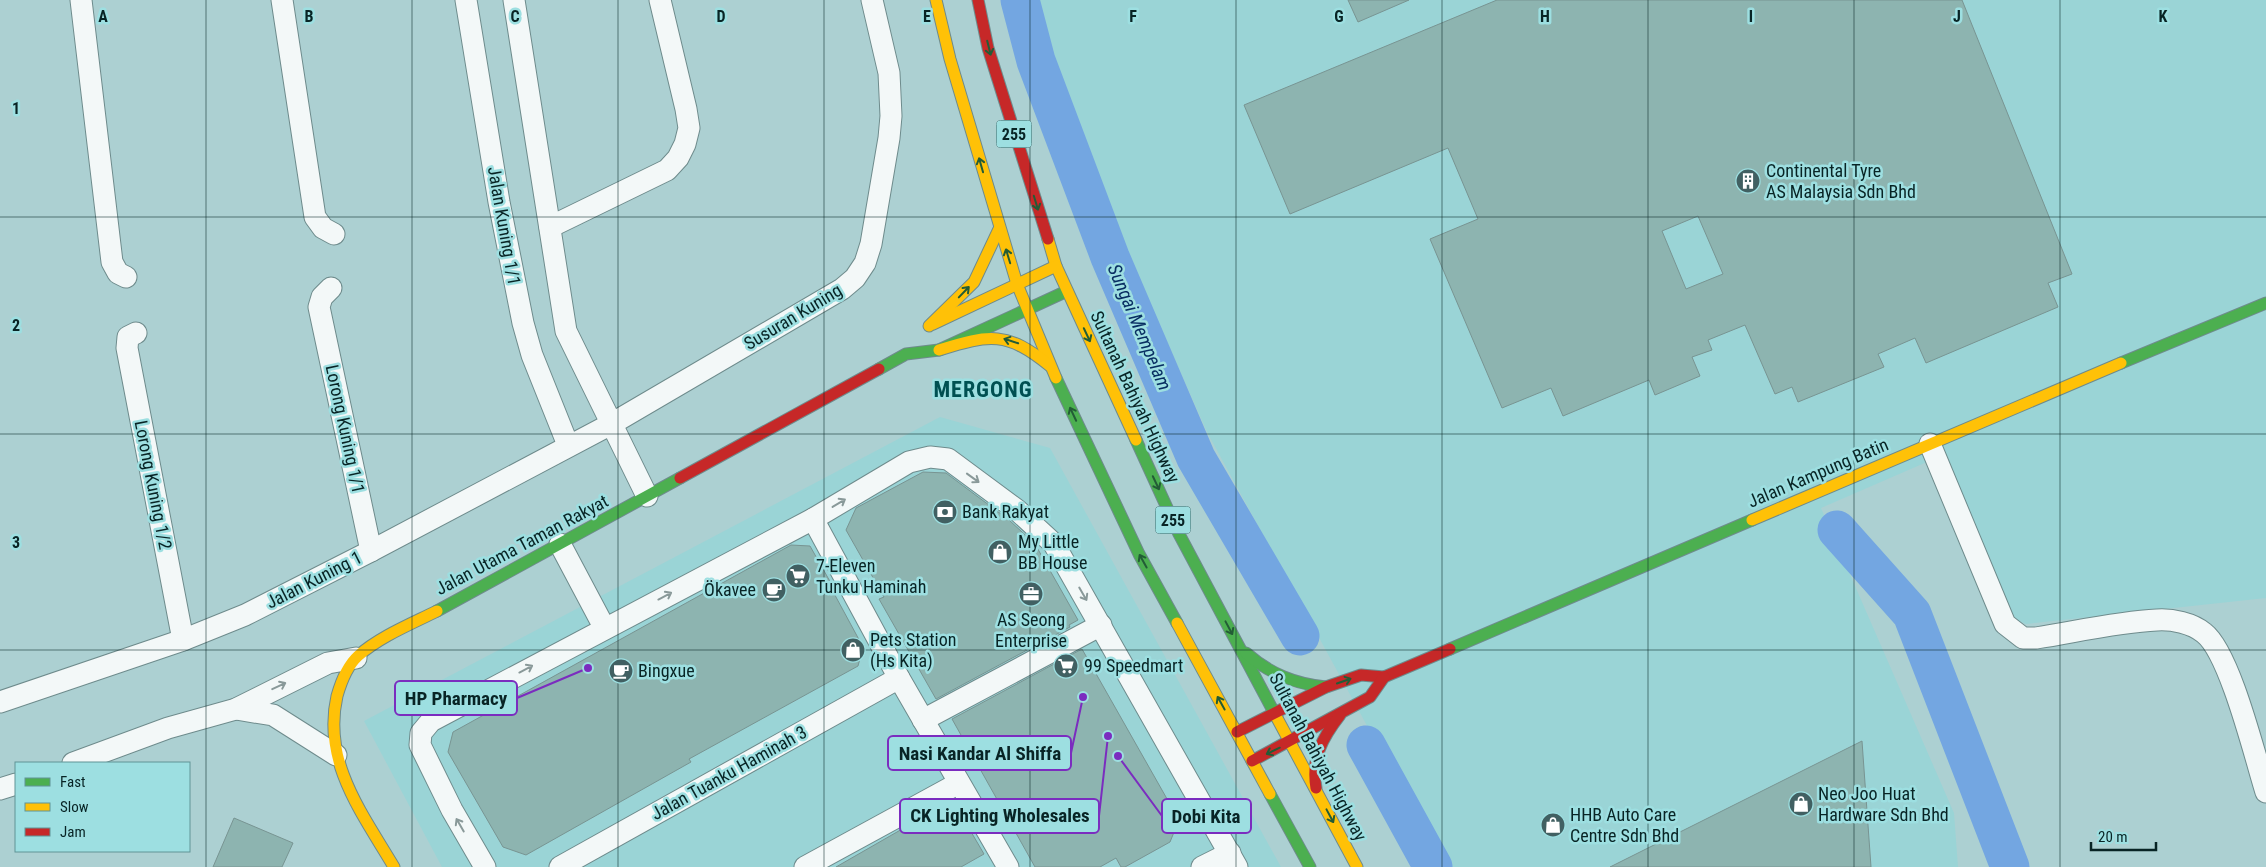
<svg xmlns="http://www.w3.org/2000/svg" width="2266" height="867" font-family="'Roboto Condensed',sans-serif">
	<style>
		.built { fill: #9ad4d6 }
		.lines { fill: none; stroke-linecap: round; stroke-linejoin: round }
		.river { stroke: #73a6e1; stroke-width: 39 }
		.building { fill: #8db4b0; stroke: #789492; fill-rule: evenodd }
		.street-casing { stroke: #6e8b8c; stroke-width: 23 }
		.fast-casing { stroke: #6e8b8c; stroke-width: 13 }
		.slow-casing { stroke: #6e8b8c; stroke-width: 13 }
		.jam-casing { stroke: #6e8b8c; stroke-width: 13 }
		.street { stroke: #f3f8f8; stroke-width: 21 }
		.fast { stroke: #4caf50; stroke-width: 11 }
		.slow { stroke: #ffc107; stroke-width: 11 }
		.jam { stroke: #c62828; stroke-width: 11 }
		.oneway { stroke: #235c36 }
		.oneway2 { stroke: #899999 }
		.grid { fill: none; stroke: #082425; stroke-width: 1; stroke-opacity: 0.55 }
		.labels { text-anchor: middle; stroke-width: 5; stroke-linejoin: round; paint-order: stroke }
		.shield { fill: #9ddfe1; stroke: #355c5d; stroke-width: 1 }
		.shield-label { font-size: 16px; font-weight: bold; fill: #082425 }
		.poi-label { font-size: 18px; fill: #082425; stroke: #9ddfe1; text-anchor: start }
		.street-label { font-size: 18px; fill: #082425; stroke: #9ddfe1 }
		.water-label { font-size: 19px; font-style: italic; fill: #082e62; stroke: #9ddfe1 }
		.district-label { font-size: 22px; font-weight: bold; letter-spacing: 1px; fill: #005052; stroke: #9ddfe1 }
		.grid-label { font-size: 16px; text-anchor: middle; font-weight: bold; fill: #082425; stroke: #9ddfe1; stroke-width: 5; stroke-linejoin: round; paint-order: stroke }
		.leader { fill: none; stroke: #7b2cbf; stroke-width: 2 }
		.callout-dot { fill: #7b2cbf; stroke: #9ddfe1; stroke-width: 2 }
		.callout { fill: #9ddfe1; stroke: #7b2cbf; stroke-width: 2 }
		.callout-label { font-size: 19px; text-anchor: middle; font-weight: bold; fill: #082425 }
	</style>
	<rect width="100%" height="100%" fill="#acd0d2"/>
	<g class="built">
		<polygon points="1035,0 2266,0 2266,598 2026,624 2015,619 1943,455 1821,508 1954,813 1958,867 1444,867 1207,432 1089,165"/>
		<polygon points="940,417 1050,448 1281,867 442,867 364,721"/>
	</g>
	<g class="lines">
		<g class="river">
			<polyline points="1020,0 1036,61 1110,257 1196,458 1300,636"/>
			<polyline points="1837,530 1912,614 2010,867"/>
			<polyline points="1366,745 1433,867"/>
		</g>
	</g>
	<g class="building">
		<polygon points="1348,0 1409,0 1358,22"/>
		<path d="M1497,0H1962L2072,274L2048,283L2058,307L1926,363L1915,338L1878,354L1884,367L1798,402L1792,387L1775,394L1745,325L1708,340L1712,350L1692,357L1700,376L1655,395L1649,380L1563,416L1551,388L1502,408L1430,239L1478,219L1448,148L1290,214L1244,105ZM1698,216L1723,274L1686,289L1662,231Z"/>
		<polygon points="923,472 946,473 1009,520 1035,544 1078,620 1069,625 1070,627 936,699 879,599 884,597 846,530 856,508"/>
		<polygon points="791,545 810,546 832,585 830,586 863,647 858,666 689,759 691,762 526,855 503,847 448,752 453,732"/>
		<polygon points="1082,649 1179,820 1170,842 1125,867 1121,867 1116,858 1100,867 1035,867 952,719"/>
		<polygon points="1862,741 1871,867 1610,867"/>
		<polygon points="937,809 960,813 984,854 961,867 836,867"/>
		<polygon points="234,818 293,843 282,867 213,867"/>
	</g>
	<g class="lines">
		<defs>
			<g id="street">
				<polyline points="81,0 112,262 118,273 126,277"/>
				<polyline points="282,0 315,217 323,228 334,234"/>
				<polyline points="466,0 499,202 523,323 532,355 568,445"/>
				<polyline points="514,0 566,331 647,496"/>
				<polyline points="550,227 667,170 678,158 685,144 689,128 686,109 660,0"/>
				<polyline points="331,288 322,297 319,307 371,551"/>
				<polyline points="136,333 128,337 127,348 183,640"/>
				<path d="M1930,444L2005,624L2023,638H2036C2075,632 2116,622 2157,620C2172,619 2192,623 2204,633C2230,653 2255,757 2266,792"/>
				<polyline points="813,519 899,678 1008,867"/>
				<polyline points="560,544 604,627"/>
				<polyline points="0,702 183,640 245,615 371,551 613,423 842,289 855,278 865,263 871,244 889,138 891,116 889,73 872,0"/>
				<polyline points="236,709 273,715 336,755"/>
				<polyline points="923,720 1101,625"/>
				<polyline points="73,763 168,728 236,709 328,663 356,658"/>
				<polyline points="0,789 16,784"/>
				<polyline points="485,867 452,810 420,745 421,733 431,721 813,519 909,462 930,457 948,459 1017,510 1054,544 1237,867"/>
				<polyline points="560,867 899,678"/>
				<polyline points="805,867 959,783"/>
				<polyline points="1202,867 1230,853"/>
			</g>
			<g id="fast">
				<polyline points="2121,363 2266,303"/>
				<polyline points="879,369 906,354 939,350 1067,291"/>
				<polyline points="1056,378 1139,554 1177,623"/>
				<polyline points="1136,440 1179,534 1277,718"/>
				<polyline points="437,611 680,478"/>
				<polyline points="1450,649 1752,520"/>
				<path d="M1246,653C1270,674 1295,684 1326,687"/>
				<polyline points="1270,794 1310,867"/>
			</g>
			<g id="slow">
				<polyline points="936,0 950,59 1017,284 1056,378"/>
				<polyline points="1048,239 1056,266 1136,440"/>
				<polyline points="933,324 1056,266"/>
				<polyline points="929,326 974,282 999,229"/>
				<path d="M939,350C990,334 1007,331 1050,366"/>
				<polyline points="1752,520 2121,363"/>
				<polyline points="1177,623 1270,794"/>
				<polyline points="1277,718 1357,867"/>
				<path d="M394,867C362,813 322,762 337,696C341,682 347,666 358,656C379,637 411,624 437,611"/>
			</g>
			<g id="jam">
				<polyline points="978,0 988,48 1048,239"/>
				<polyline points="680,478 879,369"/>
				<polyline points="1237,732 1326,687 1361,675 1384,677 1450,649"/>
				<polyline points="1252,761 1370,697 1384,677"/>
				<path d="M1316,788C1311,759 1322,738 1340,715"/>
			</g>
		</defs>
		<use href="#street" class="street-casing"/>
		<use href="#fast" class="fast-casing"/>
		<use href="#slow" class="slow-casing"/>
		<use href="#jam" class="jam-casing"/>
		<use href="#street" class="street"/>
		<use href="#fast" class="fast"/>
		<use href="#slow" class="slow"/>
		<use href="#jam" class="jam"/>
	</g>
	<defs><path id="oneway-shaft" d="M-6 0H5M1.5-3L5.5 0L1.5 3" fill="none" stroke-width="1.6" stroke-linecap="round" stroke-linejoin="round" transform="scale(1.25)"/></defs>
	<g class="oneway">
		<use href="#oneway-shaft" transform="translate(989 48) rotate(76)"/>
		<use href="#oneway-shaft" transform="translate(981 165) rotate(-106)"/>
		<use href="#oneway-shaft" transform="translate(1036 203) rotate(73)"/>
		<use href="#oneway-shaft" transform="translate(1008 256) rotate(-107)"/>
		<use href="#oneway-shaft" transform="translate(964 292) rotate(-46)"/>
		<use href="#oneway-shaft" transform="translate(1087 335) rotate(65)"/>
		<use href="#oneway-shaft" transform="translate(1011 341) rotate(-162)"/>
		<use href="#oneway-shaft" transform="translate(1073 414) rotate(-115)"/>
		<use href="#oneway-shaft" transform="translate(1156 483) rotate(65)"/>
		<use href="#oneway-shaft" transform="translate(1143 561) rotate(-119)"/>
		<use href="#oneway-shaft" transform="translate(1229 628) rotate(62)"/>
		<use href="#oneway-shaft" transform="translate(1344 681) rotate(-19)"/>
		<use href="#oneway-shaft" transform="translate(1221 703) rotate(-119)"/>
		<use href="#oneway-shaft" transform="translate(1273 751) rotate(154)"/>
		<use href="#oneway-shaft" transform="translate(1330 816) rotate(62)"/>
	</g>
	<g class="oneway2">
		<use href="#oneway-shaft" transform="translate(973 478) rotate(36)"/>
		<use href="#oneway-shaft" transform="translate(839 503) rotate(-31)"/>
		<use href="#oneway-shaft" transform="translate(1083 594) rotate(60)"/>
		<use href="#oneway-shaft" transform="translate(665 596) rotate(-28)"/>
		<use href="#oneway-shaft" transform="translate(526 669) rotate(-28)"/>
		<use href="#oneway-shaft" transform="translate(279 686) rotate(-25)"/>
		<use href="#oneway-shaft" transform="translate(460 825) rotate(-120)"/>
	</g>
	<path class="grid" d="M206,0V867M412,0V867M618,0V867M824,0V867M1030,0V867M1236,0V867M1442,0V867M1648,0V867M1854,0V867M2060,0V867M0,217H2266M0,434H2266M0,650H2266"/>
	<defs>
		<symbol id="building-disc" viewBox="-11 -11 22 22"><circle r="9.5" fill="#416062" stroke="#9ddfe1"/><path d="M-4-6H4V6H1V3H-1V6H-4ZM-2.5-4.3h1.7v1.8h-1.7ZM.8-4.3h1.7v1.8H.8ZM-2.5-1h1.7V.8h-1.7ZM.8-1h1.7V.8H.8Z" fill="#fff"/></symbol>
		<symbol id="bank-disc" viewBox="-11 -11 22 22"><circle r="9.5" fill="#416062" stroke="#9ddfe1"/><path d="M-6-4H6V4H-6ZM0-2.3a2.3 2.3 0 1 0 0 4.6a2.3 2.3 0 1 0 0-4.6Z" fill="#fff"/></symbol>
		<symbol id="shop-disc" viewBox="-11 -11 22 22"><circle r="9.5" fill="#416062" stroke="#9ddfe1"/><path d="M-5-2.5h2.3a2.7 3.5 0 0 1 5.4 0H5L5.5 6h-11ZM-1.5-2.5h3a1.5 2.3 0 0 0-3 0Z" fill="#fff"/></symbol>
		<symbol id="supermarket-disc" viewBox="-11 -11 22 22"><circle r="9.5" fill="#416062" stroke="#9ddfe1"/><path d="M-6-5.5h2.5l.6 2H6L4.5 2H-2.5L-4.4-4H-6ZM-1.5 3.2a1.3 1.3 0 1 0 .1 0ZM3 3.2a1.3 1.3 0 1 0 .1 0Z" fill="#fff"/></symbol>
		<symbol id="cafe-disc" viewBox="-11 -11 22 22"><circle r="9.5" fill="#416062" stroke="#9ddfe1"/><path d="M-5.5-4.5H6V0H3Q3 3.5 0 3.5H-2.5Q-5.5 3.5-5.5 0ZM3-3.2v2h1.7v-2ZM-6 4.5H4V6H-6Z" fill="#fff"/></symbol>
		<symbol id="office-disc" viewBox="-11 -11 22 22"><circle r="9.5" fill="#416062" stroke="#9ddfe1"/><path d="M-6-3h4V-5.5h4V-3h4V5H-6ZM-1-4.5V-3h2v-1.5ZM-6 0V1H6V0Z" fill="#fff"/></symbol>
	</defs>
	<g fill-rule="evenodd">
		<use href="#building-disc" x="1734" y="167" width="28" height="28"/>
		<use href="#bank-disc" x="931" y="498" width="28" height="28"/>
		<use href="#shop-disc" x="986" y="538" width="28" height="28"/>
		<use href="#supermarket-disc" x="784" y="562" width="28" height="28"/>
		<use href="#cafe-disc" x="760" y="576" width="28" height="28"/>
		<use href="#office-disc" x="1017" y="580" width="28" height="28"/>
		<use href="#shop-disc" x="839" y="636" width="28" height="28"/>
		<use href="#supermarket-disc" x="1052" y="652" width="28" height="28"/>
		<use href="#cafe-disc" x="607" y="657" width="28" height="28"/>
		<use href="#shop-disc" x="1787" y="790" width="28" height="28"/>
		<use href="#shop-disc" x="1539" y="811" width="28" height="28"/>
	</g>
	<g class="labels">
		<g class="shield">
			<rect x="996.5" y="120.5" width="35" height="27" rx="4"/>
			<rect x="1155.5" y="506.5" width="35" height="27" rx="4"/>
		</g>
		<g class="shield-label">
			<text x="1014" y="140">255</text>
			<text x="1173" y="526">255</text>
		</g>
		<g class="poi-label">
			<text x="1766" y="177">Continental Tyre<tspan x="1766" dy="21">AS Malaysia Sdn Bhd</tspan></text>
			<text x="962" y="518">Bank Rakyat</text>
			<text x="1018" y="548">My Little<tspan x="1018" dy="21">BB House</tspan></text>
			<text x="816" y="572">7-Eleven<tspan x="816" dy="21">Tunku Haminah</tspan></text>
			<text x="756" y="596" text-anchor="end">Ökavee</text>
			<text x="1031" y="626" text-anchor="middle">AS Seong<tspan x="1031" dy="21">Enterprise</tspan></text>
			<text x="870" y="646">Pets Station<tspan x="870" dy="21">(Hs Kita)</tspan></text>
			<text x="1084" y="672">99 Speedmart</text>
			<text x="638" y="677">Bingxue</text>
			<text x="1818" y="800">Neo Joo Huat<tspan x="1818" dy="21">Hardware Sdn Bhd</tspan></text>
			<text x="1570" y="821">HHB Auto Care<tspan x="1570" dy="21">Centre Sdn Bhd</tspan></text>
		</g>
		<g class="street-label">
			<text transform="translate(504 226) rotate(80)" y="6">Jalan Kuning 1/1</text>
			<text transform="translate(793 317) rotate(-31)" y="6">Susuran Kuning</text>
			<text transform="translate(1135 397) rotate(65)" y="6">Sultanah Bahiyah Highway</text>
			<text transform="translate(345 429) rotate(78)" y="6">Lorong Kuning 1/1</text>
			<text transform="translate(1818 473) rotate(-23)" y="6">Jalan Kampung Batin</text>
			<text transform="translate(153 485) rotate(79)" y="6">Lorong Kuning 1/2</text>
			<text transform="translate(522 545) rotate(-28)" y="6">Jalan Utama Taman Rakyat</text>
			<text transform="translate(314 580) rotate(-27)" y="6">Jalan Kuning 1</text>
			<text transform="translate(1318 757) rotate(62)" y="6">Sultanah Bahiyah Highway</text>
			<text transform="translate(729 773) rotate(-29)" y="6">Jalan Tuanku Haminah 3</text>
		</g>
		<g class="water-label">
			<text transform="translate(1140 327) rotate(67)" y="7">Sungai Mempelam</text>
		</g>
		<g class="district-label">
			<text x="983" y="397">MERGONG</text>
		</g>
	</g>
	<g class="grid-label">
		<text x="103" y="22">A</text>
		<text x="309" y="22">B</text>
		<text x="515" y="22">C</text>
		<text x="721" y="22">D</text>
		<text x="927" y="22">E</text>
		<text x="1133" y="22">F</text>
		<text x="1339" y="22">G</text>
		<text x="1545" y="22">H</text>
		<text x="1751" y="22">I</text>
		<text x="1957" y="22">J</text>
		<text x="2163" y="22">K</text>
		<text x="16" y="114">1</text>
		<text x="16" y="331">2</text>
		<text x="16" y="548">3</text>
	</g>
	<path class="leader" d="M588 668L517 698M1083 697L1071 753M1108 736L1099 816M1118 756L1162 816"/>
	<g class="callout-dot">
		<circle cx="588" cy="668" r="5"/>
		<circle cx="1083" cy="697" r="5"/>
		<circle cx="1108" cy="736" r="5"/>
		<circle cx="1118" cy="756" r="5"/>
	</g>
	<g class="callout">
		<rect x="395" y="681" width="122" height="34" rx="5"/>
		<rect x="888" y="736" width="183" height="34" rx="5"/>
		<rect x="900" y="799" width="199" height="34" rx="5"/>
		<rect x="1162" y="799" width="89" height="34" rx="5"/>
	</g>
	<g class="callout-label">
		<text x="456" y="705">HP Pharmacy</text>
		<text x="980" y="760">Nasi Kandar Al Shiffa</text>
		<text x="1000" y="822">CK Lighting Wholesales</text>
		<text x="1206" y="823">Dobi Kita</text>
	</g>
	<rect x="15" y="762" width="175" height="90" fill="#9ddfe1" stroke="#619496"/>
	<rect x="25" y="778" width="25" height="8" fill="#4caf50" stroke="#619496"/>
	<text x="60" y="787" font-size="15" fill="#082425">Fast</text>
	<rect x="25" y="803" width="25" height="8" fill="#ffc107" stroke="#619496"/>
	<text x="60" y="812" font-size="15" fill="#082425">Slow</text>
	<rect x="25" y="828" width="25" height="8" fill="#c62828" stroke="#619496"/>
	<text x="60" y="837" font-size="15" fill="#082425">Jam</text>
	<path d="M2091 842v8h65v-8" fill="none" stroke="#082425" stroke-width="2.5"/>
	<text x="2098" y="842" font-size="15" fill="#082425" stroke="#9ddfe1" stroke-width="4" paint-order="stroke">20 m</text>
</svg>
